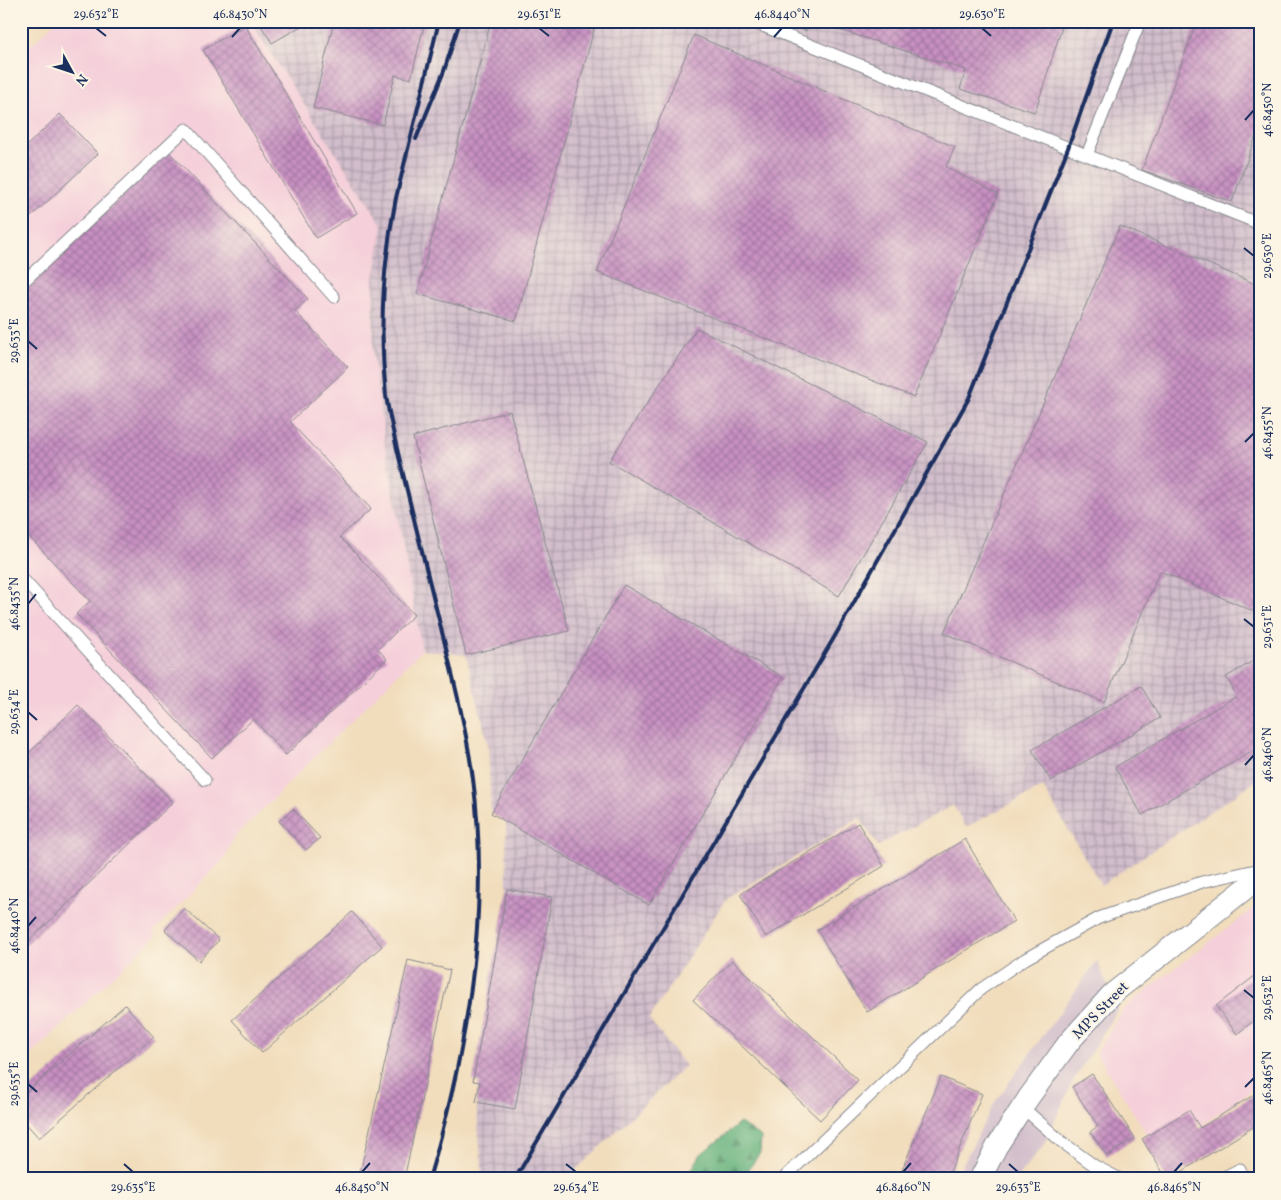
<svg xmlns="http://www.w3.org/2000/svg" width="1281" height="1200" font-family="Vollkorn,serif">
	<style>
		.built { fill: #f5cfda }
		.industrial { fill: url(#industrial-grid) }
		.railway { fill: #d1bdcb }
		.forest { fill: url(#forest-firs); stroke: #3e706c }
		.building { fill: url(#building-cross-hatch) }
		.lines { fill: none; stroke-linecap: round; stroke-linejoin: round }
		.lane-casing { stroke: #86868d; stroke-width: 13 }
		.street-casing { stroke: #86868d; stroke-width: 23 }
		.lane { stroke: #fff; stroke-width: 11 }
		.street { stroke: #fff; stroke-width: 21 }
		.rail { stroke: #1b2f5e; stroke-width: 4 }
		.ticks { fill: none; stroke: #1b2f5e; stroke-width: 2 }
		.labels { text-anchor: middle; stroke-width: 4.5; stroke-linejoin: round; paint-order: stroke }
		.street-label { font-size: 15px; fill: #1b2f5e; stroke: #fcf5e5 }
		.neatline { fill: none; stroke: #1b2f5e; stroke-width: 2 }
		.ticks-label { font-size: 12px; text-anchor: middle; fill: #1b2f5e }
	</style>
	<defs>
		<pattern id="industrial-grid" width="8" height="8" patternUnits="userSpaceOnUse" patternTransform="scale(1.25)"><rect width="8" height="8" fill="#d1bdcb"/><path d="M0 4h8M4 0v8" fill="none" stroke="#a99aa8"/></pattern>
		<pattern id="forest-firs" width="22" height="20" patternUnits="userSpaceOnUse" patternTransform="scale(1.25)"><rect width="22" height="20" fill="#62b079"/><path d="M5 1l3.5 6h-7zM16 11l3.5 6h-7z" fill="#509066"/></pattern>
		<pattern id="building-cross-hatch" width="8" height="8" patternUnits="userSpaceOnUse" patternTransform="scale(1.25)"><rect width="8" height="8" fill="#c790c1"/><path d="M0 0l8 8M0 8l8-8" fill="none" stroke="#a176a0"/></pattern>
	</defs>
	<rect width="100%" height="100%" fill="#fcf5e5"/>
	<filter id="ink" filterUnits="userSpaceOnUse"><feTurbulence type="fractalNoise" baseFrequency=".02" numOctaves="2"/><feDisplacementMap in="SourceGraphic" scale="10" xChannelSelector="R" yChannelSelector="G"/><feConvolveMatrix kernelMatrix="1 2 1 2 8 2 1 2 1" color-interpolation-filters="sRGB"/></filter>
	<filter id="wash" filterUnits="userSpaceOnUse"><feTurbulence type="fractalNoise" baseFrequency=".0096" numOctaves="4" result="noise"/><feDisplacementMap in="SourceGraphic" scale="20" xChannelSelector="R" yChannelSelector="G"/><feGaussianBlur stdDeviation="1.12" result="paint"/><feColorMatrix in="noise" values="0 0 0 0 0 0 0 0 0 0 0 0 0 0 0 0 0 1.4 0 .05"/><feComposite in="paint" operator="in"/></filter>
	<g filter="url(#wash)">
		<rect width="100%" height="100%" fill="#f1ddbc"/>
		<g class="built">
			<polygon points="56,21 250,21 383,226 374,279 373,352 385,445 422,650 233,839 225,858 154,931 156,936 21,1064 21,55"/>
			<polygon points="1260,903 1260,1084 1202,1125 1185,1113 1148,1136 1096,1053 1125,1007"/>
		</g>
		<polygon class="industrial" points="250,21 1260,21 1260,778 1101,885 1043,787 966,827 953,805 878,846 860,818 726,899 649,1019 685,1066 566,1179 483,1179 476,1102 479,1082 473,1081 507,889 506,822 491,813 488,744 466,655 422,650 385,445 373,352 374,279 383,226"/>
		<polygon class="railway" points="1097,961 1118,1009 1073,1081 1043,1146 1016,1179 955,1179 995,1102"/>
		<polygon class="forest" points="740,1123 761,1137 760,1153 742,1179 686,1179 701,1154"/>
		<g id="blocks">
			<g class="building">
				<polygon points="258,21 310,21 272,43"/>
				<polygon points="334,21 425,21 411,79 395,75 383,125 313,108"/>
				<polygon points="491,21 566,21 594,29 516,321 417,294"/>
				<polygon points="776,21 809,21 806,31"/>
				<polygon points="836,21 1064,21 1035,112 960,89 966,70 833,28"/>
				<polygon points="1197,21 1260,21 1260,125 1232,202 1142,170"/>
				<polygon points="245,25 357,213 316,238 203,50"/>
				<polygon points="694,35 955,147 946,167 998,194 914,397 597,272"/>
				<polygon points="60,114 98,154 21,226 21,151"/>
				<polygon points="169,152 308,299 295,311 348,367 290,422 371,509 340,537 414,615 378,649 387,659 286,755 253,719 212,758 76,614 90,601 21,528 21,291"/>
				<polygon points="1120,226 1260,286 1260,614 1160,571 1104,702 944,633"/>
				<polygon points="697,328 928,442 839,596 609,461"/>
				<polygon points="510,411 569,631 466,655 413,437"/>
				<polygon points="624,585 783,677 649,905 491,813"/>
				<polygon points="1260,657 1260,747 1142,815 1115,767 1237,696 1226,677"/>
				<polygon points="1141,686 1160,718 1051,781 1032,750"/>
				<polygon points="78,705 173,802 21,949 21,761"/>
				<polygon points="293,809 320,838 306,850 279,821"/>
				<polygon points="858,823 884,866 766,937 740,894"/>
				<polygon points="965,839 1014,921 867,1012 817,930"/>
				<polygon points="507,889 552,897 515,1109 476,1102 480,1082 473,1081"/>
				<polygon points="184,908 219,940 199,961 165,930"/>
				<polygon points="352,912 382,946 262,1053 232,1020"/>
				<polygon points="408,960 450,970 404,1179 384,1179 360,1173"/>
				<polygon points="732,960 858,1080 820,1120 693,1000"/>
				<polygon points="1260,972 1260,1016 1237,1034 1216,1006"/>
				<polygon points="125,1005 154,1037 39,1138 21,1118 21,1097"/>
				<polygon points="1092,1074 1135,1138 1107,1156 1090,1132 1098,1126 1072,1087"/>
				<polygon points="941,1077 982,1094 947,1179 898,1179"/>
				<polygon points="1260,1091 1260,1138 1253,1127 1170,1179 1167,1179 1142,1139 1189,1110 1200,1128"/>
			</g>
		</g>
	</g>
	<g filter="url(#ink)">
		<use href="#blocks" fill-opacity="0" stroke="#86868d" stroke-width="1"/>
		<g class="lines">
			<defs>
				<g id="lane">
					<polyline points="750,21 1260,224"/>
					<polyline points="1087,155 1140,21"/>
					<polyline points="21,284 186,129 334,297"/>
					<polyline points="21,577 205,780"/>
					<polyline points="1022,1107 1062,1142 1095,1166 1120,1179"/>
					<polyline points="783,1179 981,989 1025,959 1099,918 1202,882 1260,869"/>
					<polyline points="1220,1179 1240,1169"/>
				</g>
				<polyline id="street" points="980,1179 997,1146 1029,1097 1069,1042 1112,994 1260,877"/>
			</defs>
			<use href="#lane" class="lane-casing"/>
			<use href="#street" class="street-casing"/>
			<use href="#lane" class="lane"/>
			<use href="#street" class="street"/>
			<g class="rail">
				<polyline points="416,139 444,71 460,21"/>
				<path d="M429,1179C467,1051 491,913 473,779C466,726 452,673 439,620C424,560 409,500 395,440C392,426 388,410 386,395C379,330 383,262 396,198L439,21"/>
				<polyline points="515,1179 835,636 969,398 1068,148 1113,21"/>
			</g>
		</g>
	</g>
	<path class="ticks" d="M96,28L106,36M539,28L549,36M982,28L991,36M232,37L240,28M774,37L782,28M1245,120L1254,110M1244,248L1254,256M28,341L37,349M1245,442L1254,433M28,604L36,594M1244,619L1254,627M28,712L37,720M1245,765L1254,755M28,926L36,917M1244,990L1254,998M28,1084L37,1092M1245,1087L1254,1078M124,1164L133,1172M566,1164L576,1172M1009,1164L1018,1172M362,1172L370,1163M903,1172L911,1163M1174,1172L1182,1163"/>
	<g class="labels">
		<g class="street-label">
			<text transform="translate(1100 1010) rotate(-46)" y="5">MPS Street</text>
		</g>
	</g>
	<rect width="1281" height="1200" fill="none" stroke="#fcf5e5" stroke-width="55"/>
	<g transform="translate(72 72) rotate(130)" stroke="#fcf5e5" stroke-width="4" paint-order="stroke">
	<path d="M0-4L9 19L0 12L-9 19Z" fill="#1b2f5e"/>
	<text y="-8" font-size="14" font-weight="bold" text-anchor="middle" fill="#1b2f5e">N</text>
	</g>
	<rect x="28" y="28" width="1226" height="1144" class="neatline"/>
	<g class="ticks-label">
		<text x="96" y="18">29.632°E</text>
		<text x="240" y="18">46.8430°N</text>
		<text x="539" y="18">29.631°E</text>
		<text x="782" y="18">46.8440°N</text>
		<text x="982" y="18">29.630°E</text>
		<text transform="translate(1267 110) rotate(-90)" y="4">46.8450°N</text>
		<text transform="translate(1267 256) rotate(-90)" y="4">29.630°E</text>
		<text transform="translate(14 341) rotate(-90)" y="4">29.633°E</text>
		<text transform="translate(1267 433) rotate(-90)" y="4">46.8455°N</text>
		<text transform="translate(14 604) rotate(-90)" y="4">46.8435°N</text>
		<text transform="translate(1267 627) rotate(-90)" y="4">29.631°E</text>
		<text transform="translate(14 712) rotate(-90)" y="4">29.634°E</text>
		<text transform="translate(1267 755) rotate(-90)" y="4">46.8460°N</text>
		<text transform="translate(14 926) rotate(-90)" y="4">46.8440°N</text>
		<text transform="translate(1267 998) rotate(-90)" y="4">29.632°E</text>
		<text transform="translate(1267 1078) rotate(-90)" y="4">46.8465°N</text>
		<text transform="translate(14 1084) rotate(-90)" y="4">29.635°E</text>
		<text x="133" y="1191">29.635°E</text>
		<text x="362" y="1191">46.8450°N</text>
		<text x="576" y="1191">29.634°E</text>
		<text x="903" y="1191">46.8460°N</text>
		<text x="1018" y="1191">29.633°E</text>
		<text x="1174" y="1191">46.8465°N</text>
	</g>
</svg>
